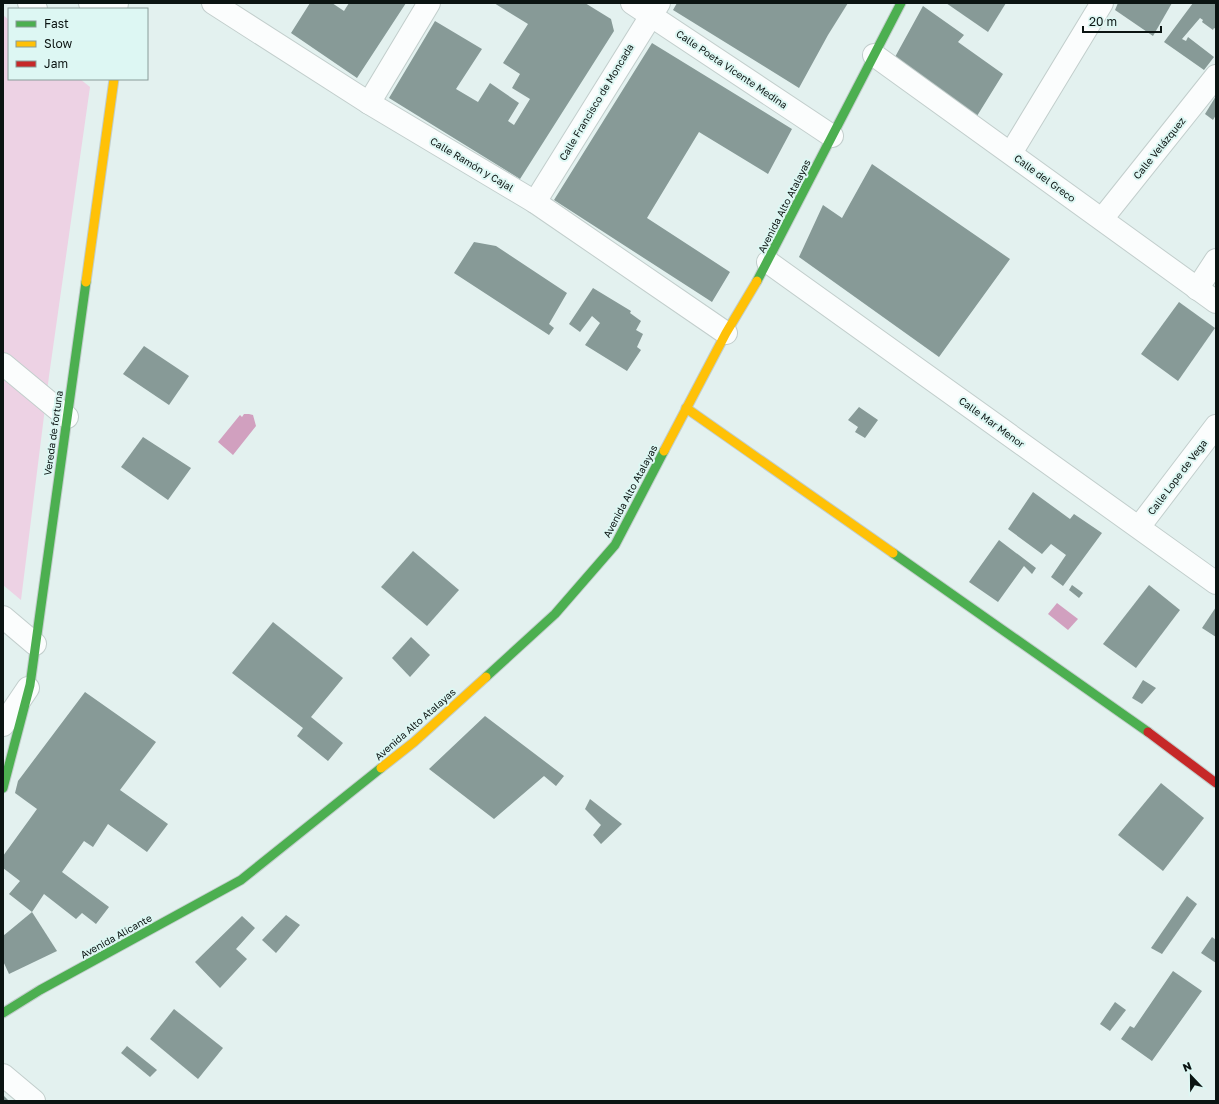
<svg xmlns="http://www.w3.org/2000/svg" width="1219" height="1104" font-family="'Golos Text',sans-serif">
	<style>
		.green { fill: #edd2e4 }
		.water { fill: #d1a0bf }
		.building { fill: #879a97 }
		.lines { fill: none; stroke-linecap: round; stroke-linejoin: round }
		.street-casing { stroke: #c2cecc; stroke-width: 24 }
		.fast-casing { stroke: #c2cecc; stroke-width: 11 }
		.slow-casing { stroke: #c2cecc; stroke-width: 11 }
		.jam-casing { stroke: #c2cecc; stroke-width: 11 }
		.street { stroke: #fbfdfd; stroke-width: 22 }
		.fast { stroke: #4caf50; stroke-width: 9 }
		.slow { stroke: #ffc107; stroke-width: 9 }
		.jam { stroke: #c62828; stroke-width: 9 }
		.labels { text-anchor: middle; stroke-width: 4; stroke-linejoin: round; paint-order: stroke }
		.street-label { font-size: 10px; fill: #0b1412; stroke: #ddf7f3 }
	</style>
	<rect width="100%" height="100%" fill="#e3f1ef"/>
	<polygon class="green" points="3,15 9,20 9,79 80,79 90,87 49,376 21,600 3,585"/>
	<g class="water">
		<polygon points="244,414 249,414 253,415 256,426 233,455 218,442 240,415 242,417"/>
		<polygon points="1057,603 1078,619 1068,630 1048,614"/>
	</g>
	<g class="building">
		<polygon points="310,3 332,3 344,11 349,3 406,3 357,78 291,33"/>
		<polygon points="494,3 585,3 611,19 614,31 520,179 389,98 435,21 482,49 456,89 478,102 490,83 519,103 508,121 514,125 530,99 512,88 520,74 503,63 528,24"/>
		<polygon points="677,3 848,3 828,35 799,88 673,10"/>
		<polygon points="946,3 1006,3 988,32"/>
		<polygon points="1118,3 1172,3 1153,36 1115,10"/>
		<polygon points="1193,3 1216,3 1216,29 1214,28 1213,30 1202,22 1203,20 1200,18 1182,39 1186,41 1188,37 1214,57 1204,70 1164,42"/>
		<polygon points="923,6 964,35 958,42 1003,74 977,116 895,57"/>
		<polygon points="652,43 792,129 768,174 699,132 647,218 730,272 712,302 554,200"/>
		<polygon points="1216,96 1216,115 1213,120 1205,114"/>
		<polygon points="872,164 1010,259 939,357 799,257 823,205 842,218"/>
		<polygon points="474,242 496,246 567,293 549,324 554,328 549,335 454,273"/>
		<polygon points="593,288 631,311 630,313 641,321 636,330 643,334 637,347 641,350 627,371 585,345 600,323 592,316 580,332 569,324"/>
		<polygon points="1179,302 1215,328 1178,381 1141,354"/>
		<polygon points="144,346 189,376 169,405 123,374"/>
		<polygon points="859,407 878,420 865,438 855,432 858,427 848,420"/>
		<polygon points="143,437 191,468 168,500 121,467"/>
		<polygon points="1033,492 1070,519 1074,514 1102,533 1063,586 1051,577 1066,555 1051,544 1042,554 1008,529"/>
		<polygon points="999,540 1036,568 1032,574 1024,566 998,602 969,582"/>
		<polygon points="413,551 459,590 427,626 381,587"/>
		<polygon points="1072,585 1083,593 1079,598 1069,590"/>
		<polygon points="1149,585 1180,610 1136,668 1103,644"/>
		<polygon points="1216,607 1216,637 1202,628"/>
		<polygon points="273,622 343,678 311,717 343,743 328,761 297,736 303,728 232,673"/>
		<polygon points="411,637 430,655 410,677 392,658"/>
		<polygon points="1143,680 1156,688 1142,704 1132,698"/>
		<polygon points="85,692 156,742 120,790 168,824 147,852 108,824 93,847 84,841 62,872 109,907 96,924 82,913 76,919 44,894 32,912 9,894 20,881 3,868 3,856 37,809 15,793 18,781"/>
		<polygon points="485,716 564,776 556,786 544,776 494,819 429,769"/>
		<polygon points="1161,783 1204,818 1163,871 1118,835"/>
		<polygon points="590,799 622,824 601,844 593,835 601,825 585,809"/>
		<polygon points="1187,896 1197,904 1162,954 1151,948"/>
		<polygon points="32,912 57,951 9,974 3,961 3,936"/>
		<polygon points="286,915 300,925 276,953 262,940"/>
		<polygon points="242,916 255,928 236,949 247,959 220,988 195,962"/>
		<polygon points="1212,937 1216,940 1216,963 1201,953"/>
		<polygon points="1173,971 1202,991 1152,1061 1121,1039 1130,1026 1134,1028"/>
		<polygon points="1115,1002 1126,1010 1110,1031 1100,1024"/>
		<polygon points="174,1009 223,1048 198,1079 150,1039"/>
		<polygon points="127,1046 157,1070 150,1077 121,1053"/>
		<polygon points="3,1095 9,1101 3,1101"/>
	</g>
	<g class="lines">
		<defs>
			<g id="street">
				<polyline points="29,3 36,9"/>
				<polyline points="90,3 97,9"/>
				<polyline points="213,3 369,103 535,202 726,333"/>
				<polyline points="632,3 832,136"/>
				<polyline points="116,9 117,3"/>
				<polyline points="874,55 1216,302"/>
				<polyline points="369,103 429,3"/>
				<polyline points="1011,153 1102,3"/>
				<polyline points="535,202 659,3"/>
				<polyline points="1102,219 1216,76"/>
				<polyline points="768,262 1216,583"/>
				<polyline points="1197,289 1216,260"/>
				<polyline points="3,364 67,417"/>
				<polyline points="1139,527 1216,426"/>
				<polyline points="3,617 35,644"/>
				<polyline points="3,725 28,688"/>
				<polyline points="3,1075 34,1101"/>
			</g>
			<g id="fast">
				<polyline points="757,281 901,3"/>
				<polyline points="893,553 1148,732"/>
				<polyline points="486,677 555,614 615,545 664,451"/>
				<polyline points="3,788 30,685 86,282"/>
				<polyline points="3,1013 40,990 241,880 381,768"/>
			</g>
			<g id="slow">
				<polyline points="86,282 114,79"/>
				<polyline points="686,408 893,553"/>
				<polyline points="664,451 726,333 757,281"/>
				<polyline points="381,768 414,742 486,677"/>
			</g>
			<polyline id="jam" points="1148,732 1216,783"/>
		</defs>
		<use href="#street" class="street-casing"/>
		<use href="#fast" class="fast-casing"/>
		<use href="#slow" class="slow-casing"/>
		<use href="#jam" class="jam-casing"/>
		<use href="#street" class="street"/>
		<use href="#fast" class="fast"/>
		<use href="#slow" class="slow"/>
		<use href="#jam" class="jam"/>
	</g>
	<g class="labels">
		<g class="street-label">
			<text transform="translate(732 69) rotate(34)" y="4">Calle Poeta Vicente Medina</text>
			<text transform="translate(596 102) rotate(-59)" y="4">Calle Francisco de Moncada</text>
			<text transform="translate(1159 148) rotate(-51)" y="4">Calle Velázquez</text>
			<text transform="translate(472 164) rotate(31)" y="4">Calle Ramón y Cajal</text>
			<text transform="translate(1045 178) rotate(36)" y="4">Calle del Greco</text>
			<text transform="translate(784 206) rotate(-63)" y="4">Avenida Alto Atalayas</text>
			<text transform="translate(992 422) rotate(36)" y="4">Calle Mar Menor</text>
			<text transform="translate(53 433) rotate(-82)" y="4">Vereda de fortuna</text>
			<text transform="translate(1177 477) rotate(-53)" y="4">Calle Lope de Vega</text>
			<text transform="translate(630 491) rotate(-62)" y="4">Avenida Alto Atalayas</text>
			<text transform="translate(415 724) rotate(-41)" y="4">Avenida Alto Atalayas</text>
			<text transform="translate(116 936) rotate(-29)" y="4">Avenida Alicante</text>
		</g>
	</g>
	<rect width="1219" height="1104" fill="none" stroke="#0b1412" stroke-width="8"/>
	<rect x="8" y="8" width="140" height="72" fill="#ddf7f3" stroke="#899c99"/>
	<rect x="16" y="21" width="20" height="6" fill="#4caf50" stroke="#899c99"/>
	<text x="44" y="28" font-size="12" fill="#0b1412">Fast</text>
	<rect x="16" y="41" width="20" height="6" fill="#ffc107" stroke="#899c99"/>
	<text x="44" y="48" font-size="12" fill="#0b1412">Slow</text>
	<rect x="16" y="61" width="20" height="6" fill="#c62828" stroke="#899c99"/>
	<text x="44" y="68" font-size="12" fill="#0b1412">Jam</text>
	<g transform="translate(1191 1076) rotate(338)" stroke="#ddf7f3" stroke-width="3" paint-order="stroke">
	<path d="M0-3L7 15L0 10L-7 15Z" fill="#0b1412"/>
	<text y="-6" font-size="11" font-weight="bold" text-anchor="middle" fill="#0b1412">N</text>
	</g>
	<path d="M1083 26v6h78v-6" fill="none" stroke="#0b1412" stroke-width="2"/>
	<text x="1089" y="26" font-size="12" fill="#0b1412" stroke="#ddf7f3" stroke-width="3" paint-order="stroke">20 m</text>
</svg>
